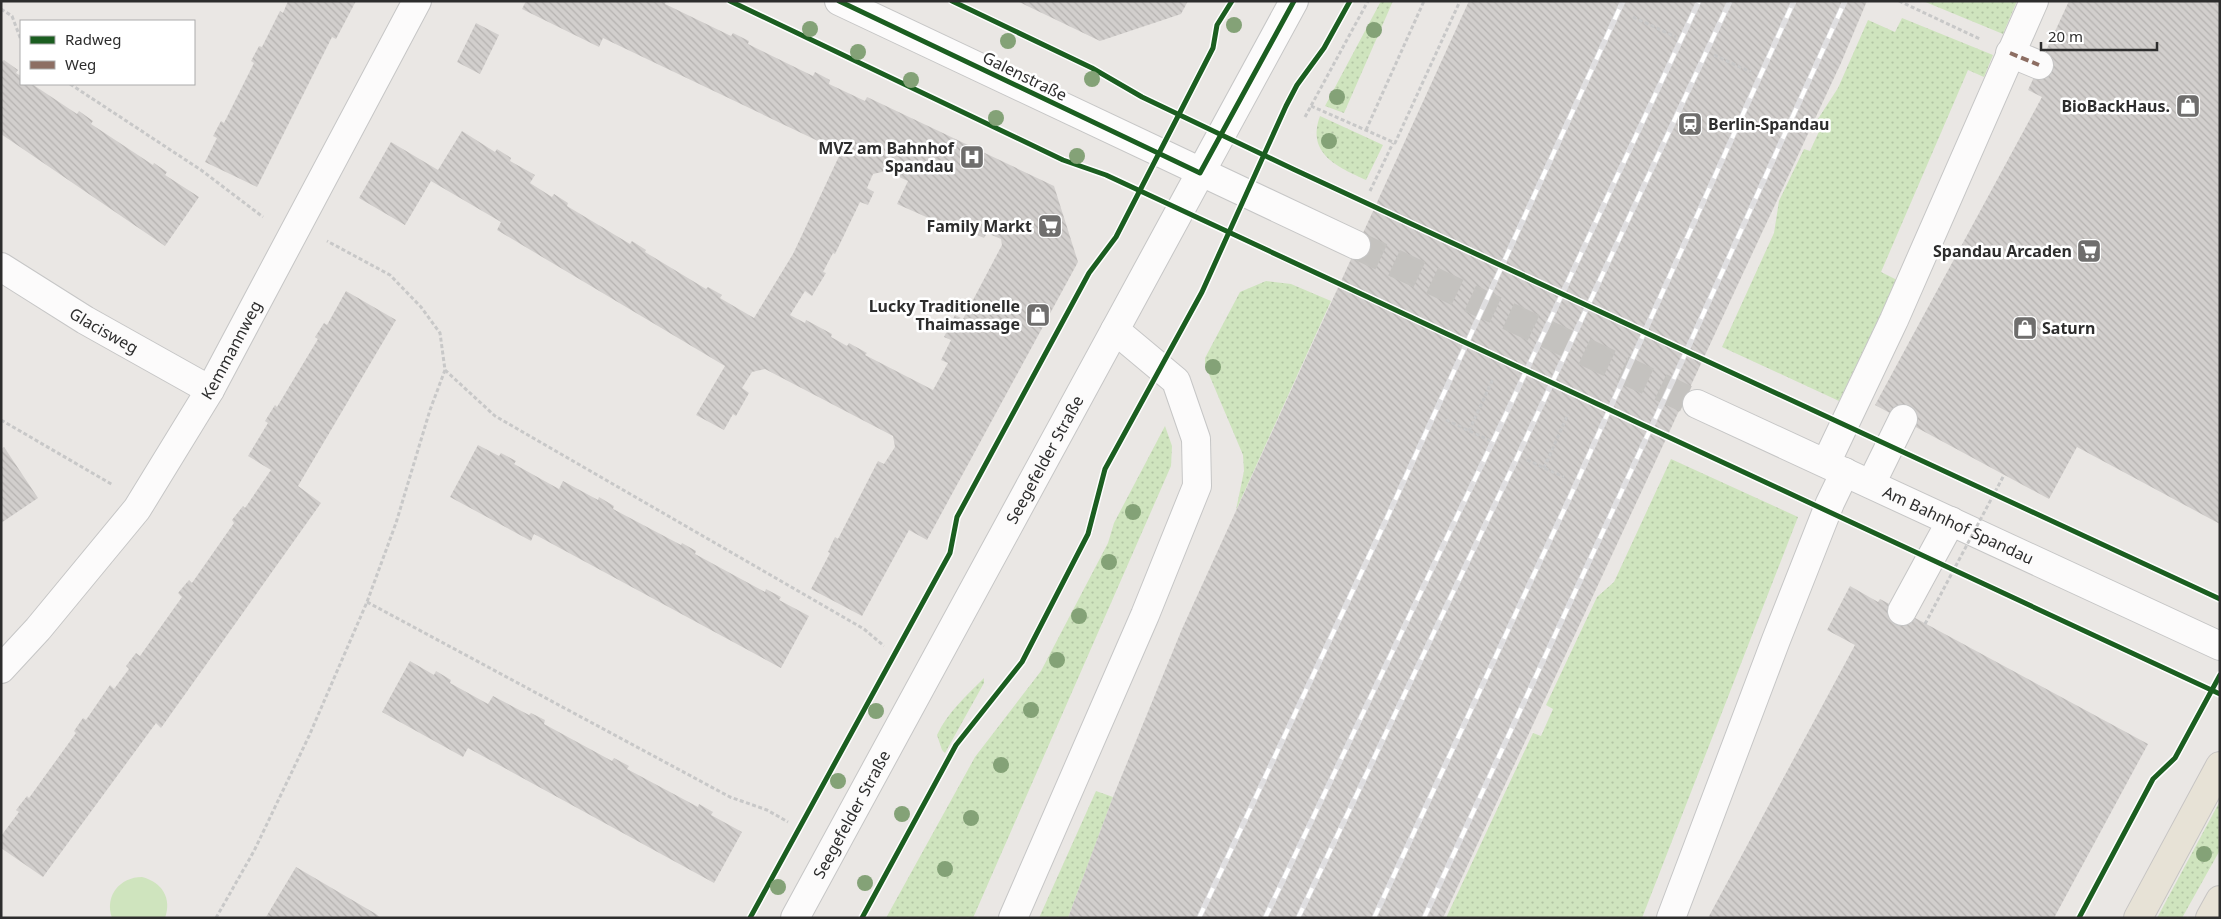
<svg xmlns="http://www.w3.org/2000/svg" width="2221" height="919" font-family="'Noto Sans',sans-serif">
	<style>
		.grass { fill: url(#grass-dots) }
		.park { fill: #cfe4be }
		.building { fill: url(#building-back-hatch); fill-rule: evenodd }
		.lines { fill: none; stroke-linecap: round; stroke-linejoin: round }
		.minor-tunnel { stroke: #c4c2bf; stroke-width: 28; stroke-dasharray: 28 14; stroke-linecap: butt }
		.minor-casing { stroke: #c6c6c6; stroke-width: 30 }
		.major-casing { stroke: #c6c4c3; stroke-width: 30 }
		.path { stroke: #c8c8c8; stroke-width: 3; stroke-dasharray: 4 2.5; stroke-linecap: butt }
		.minor { stroke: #fcfbfb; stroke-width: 28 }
		.major { stroke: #e7e2d6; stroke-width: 28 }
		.rail-casing { stroke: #dfdee0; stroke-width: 5.5 }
		.rail { stroke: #fff; stroke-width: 4; stroke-dasharray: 11; stroke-linecap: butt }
		.path-bridge { stroke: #c8c8c8; stroke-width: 3; stroke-dasharray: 4 2.5; stroke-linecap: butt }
		.quiet { stroke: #8d6e63; stroke-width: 4; stroke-dasharray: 8 4; stroke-linecap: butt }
		.cycleway-casing { stroke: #fff; stroke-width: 8 }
		.cycleway { stroke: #1b5e20; stroke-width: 5 }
		.tree { fill: #84a277 }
		.labels { text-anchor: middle; stroke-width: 5; stroke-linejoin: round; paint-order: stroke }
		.street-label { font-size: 16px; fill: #2d2d2d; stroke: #fff }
		.poi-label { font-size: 16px; font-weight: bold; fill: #2d2d2d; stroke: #fff; text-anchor: end }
	</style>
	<defs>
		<pattern id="grass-dots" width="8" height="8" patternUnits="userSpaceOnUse" patternTransform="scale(1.25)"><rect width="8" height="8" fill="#cfe4be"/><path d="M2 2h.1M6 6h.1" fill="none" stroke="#b2c4a4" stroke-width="1.8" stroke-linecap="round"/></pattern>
		<pattern id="building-back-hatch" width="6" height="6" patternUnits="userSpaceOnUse" patternTransform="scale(1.25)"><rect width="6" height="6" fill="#d2cfcd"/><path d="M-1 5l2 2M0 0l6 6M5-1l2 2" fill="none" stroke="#b5b2b0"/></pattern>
	</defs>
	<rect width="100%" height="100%" fill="#eae7e4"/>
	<g class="grass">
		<polygon points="1381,1 1393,1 1344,113 1325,106"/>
		<polygon points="1923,1 2017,1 2003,34"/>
		<polygon points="1902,18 1993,55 1984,77 1968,70 1881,272 1897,280 1839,401 1722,347 1774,233 1779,201 1804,149 1810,151 1822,125 1816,122 1838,88 1868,20 1895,32"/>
		<path d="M1320,116L1383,145L1366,180C1338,167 1306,154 1320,116Z"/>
		<polygon points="1266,281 1291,284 1331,301 1236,510 1244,471 1243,455 1205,365 1205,358 1240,292"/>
		<polygon points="1165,426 1172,446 1171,466 973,918 886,918 975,757 1041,671 1108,543 1114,523"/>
		<polygon points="1671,459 1798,517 1642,918 1446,918 1533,733 1541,736 1553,709 1546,705 1597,597 1614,582"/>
		<path d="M984,678V683L945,753L942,750L937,735C947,713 967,695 984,678Z"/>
		<polygon points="1096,791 1113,797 1068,918 1039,918"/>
		<polygon points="2220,801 2220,850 2182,918 2157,918"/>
	</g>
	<path class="park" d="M142,877C162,882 172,898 165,918H112C104,896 120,877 142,877Z"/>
	<g class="building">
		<polygon points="288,1 356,1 336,39 332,37 257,187 205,162 217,138 213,136 221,121 224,123 254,63 251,61 259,46 262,47 280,11 283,13"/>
		<path d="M526,1H666L665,4L731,36L733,33L749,41L748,44L813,76L815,72L830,80L829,84L865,101L867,97L1054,186L1078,262L927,540L909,530L862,616L811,589L830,553L828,552L835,537L838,539L878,461L884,464L895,447L893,436L765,369L752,372L742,388L749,393L736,416L733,414L724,430L696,415L725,366L497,230L501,222L431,181L405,225L359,198L391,142L438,170L462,131L495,152L497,149L511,158L510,161L535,175L530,183L552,197L554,194L568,203L567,206L630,244L632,241L646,250L645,252L706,289L708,287L722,295L720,298L754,318L793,254L841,152L603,38L599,47L522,9ZM886,171L908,181L897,204L951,228L953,224L984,238L987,233L1001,239L1002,245L963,319L955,315L944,337L951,340L941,360L948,363L933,390L865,355L867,353L849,343L847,346L831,337L832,334L806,320L805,323L790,315L805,291L812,296L826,273L823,272L833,253L835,254L860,202L868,205L874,192L867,188L873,174Z"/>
		<polygon points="1017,1 1188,1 1181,14 1100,41"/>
		<polygon points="1469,1 1867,1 1841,63 1443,918 1068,918 1113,797 1182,629"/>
		<polygon points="2069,1 2220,1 2220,524 2077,447 2049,499 1875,405 2042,97 2028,90"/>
		<polygon points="476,23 499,35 480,74 457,62"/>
		<polygon points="4,60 18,70 16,73 21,76 21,84 32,84 77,114 79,111 93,121 91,124 153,165 154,163 167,172 165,175 199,197 165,246 1,134 1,62"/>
		<polygon points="346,291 396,320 298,486 321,503 161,728 156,723 43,877 1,848 1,836 19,812 16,810 27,796 29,798 76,733 74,731 83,718 86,720 110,685 114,689 129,669 126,666 136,653 140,656 182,597 178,593 189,580 192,583 234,523 232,520 243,506 245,508 271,470 248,456 268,423 265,421 275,405 277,407 318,339 315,337 324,323 327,325"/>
		<polygon points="478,445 499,456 501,453 516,461 514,464 559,489 563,481 598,500 599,497 614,506 613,509 681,545 682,543 696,551 695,554 765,592 766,589 781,597 779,600 809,616 781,668 534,534 531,541 450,497"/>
		<polygon points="4,447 38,498 1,523 1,449"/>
		<polygon points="1850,586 1878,602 1880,599 2148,744 2054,918 1708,918 1855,645 1827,630"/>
		<polygon points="410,661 434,675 436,671 451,680 450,683 488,704 493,696 529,715 531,713 545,720 544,724 612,761 614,758 629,766 627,769 698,807 699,804 713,812 711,815 742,832 714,883 468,748 463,757 382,712"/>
		<polygon points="296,867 376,914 381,918 267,918 266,917"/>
	</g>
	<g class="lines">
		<polyline class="minor-tunnel" points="1356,245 1697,404"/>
		<defs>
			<g id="minor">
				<polyline points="839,1 1356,245"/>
				<polyline points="2010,53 2039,65"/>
				<path id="s1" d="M1,267L85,320L210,390"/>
				<path id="s2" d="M1697,404L2220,646"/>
				<polyline points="1826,463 1894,320 2034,1"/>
				<polyline points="1871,484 1903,419"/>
				<polyline points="1902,611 1951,521"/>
				<path id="s3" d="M1,669L38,629L137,509L210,390L417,1"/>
				<path id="s4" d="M795,918L1294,1"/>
				<polyline points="1013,918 1145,615 1197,486 1196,439 1176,381 1115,330"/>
				<polyline points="1671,918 1776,640 1830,503 1845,472"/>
			</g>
			<g id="major">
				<polyline points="2138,918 2220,766"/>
				<polyline points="2210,918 2220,900"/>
			</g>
		</defs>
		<use href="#minor" class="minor-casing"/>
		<use href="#major" class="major-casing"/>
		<g class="path">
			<polyline points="1899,1 1980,39"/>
			<polyline points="1,9 12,16 21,40"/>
			<polyline points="1633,17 1676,37"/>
			<polyline points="1714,55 1751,72"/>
			<polyline points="70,84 201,170 263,217"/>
			<polyline points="1311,106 1395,143 1460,1"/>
			<polyline points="1305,117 1368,1"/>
			<polyline points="1366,130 1424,1"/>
			<polyline points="1370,191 1393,143"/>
			<polyline points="445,370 495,416 864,629 884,646"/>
			<polyline points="1,420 113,485"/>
			<polyline points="1446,420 1493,442"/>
			<polyline points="1469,431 1493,379"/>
			<polyline points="1527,460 1564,477"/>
			<polyline points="1544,468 1568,414"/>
			<polyline points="367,602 730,797 767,810 788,822"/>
			<polyline points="216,918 254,851 309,736 367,602 396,523 430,410 445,370 440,333 421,307 390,275 327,241"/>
		</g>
		<use href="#minor" class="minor"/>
		<use href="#major" class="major"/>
		<defs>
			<g id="rail">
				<polyline points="1199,918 1386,520 1623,1"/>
				<polyline points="1265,918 1507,412 1699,1"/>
				<polyline points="1298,918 1516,460 1730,1"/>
				<polyline points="1374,918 1570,497 1794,1"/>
				<polyline points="1424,918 1681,363 1845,1"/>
			</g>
		</defs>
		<use href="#rail" class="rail-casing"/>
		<use href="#rail" class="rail"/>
		<polyline class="path-bridge" points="1925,624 2004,475"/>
		<polyline class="quiet" points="2010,53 2039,65"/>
		<defs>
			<g id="cycleway">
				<polyline points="730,1 1063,160 1106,175 2220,694"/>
				<polyline points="839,1 1200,173 1294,1"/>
				<polyline points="952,1 1092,68 1142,97 1293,169 2220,599"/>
				<polyline points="750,918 950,553 957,517 1089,273 1116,237 1213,48 1217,25 1232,1"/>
				<polyline points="862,918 956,745 1022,662 1088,534 1105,469 1202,292 1286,106 1297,85 1324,48 1350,1"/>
				<polyline points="2079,918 2153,779 2175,758 2220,675"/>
			</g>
		</defs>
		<use href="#cycleway" class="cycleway-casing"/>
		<use href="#cycleway" class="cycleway"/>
	</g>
	<g class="tree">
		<circle cx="1234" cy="25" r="8"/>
		<circle cx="810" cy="29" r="8"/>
		<circle cx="1374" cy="30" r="8"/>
		<circle cx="1008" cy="41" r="8"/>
		<circle cx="858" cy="52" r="8"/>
		<circle cx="1092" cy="79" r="8"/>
		<circle cx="911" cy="80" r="8"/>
		<circle cx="1337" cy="97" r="8"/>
		<circle cx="996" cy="118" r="8"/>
		<circle cx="1329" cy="141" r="8"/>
		<circle cx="1077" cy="156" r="8"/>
		<circle cx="1213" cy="367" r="8"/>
		<circle cx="1133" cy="512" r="8"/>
		<circle cx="1109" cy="562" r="8"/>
		<circle cx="1079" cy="616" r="8"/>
		<circle cx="1057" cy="660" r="8"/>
		<circle cx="1031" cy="710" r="8"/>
		<circle cx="876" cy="711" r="8"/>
		<circle cx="1001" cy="765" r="8"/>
		<circle cx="838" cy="781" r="8"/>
		<circle cx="902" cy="814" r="8"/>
		<circle cx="971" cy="818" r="8"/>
		<circle cx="2204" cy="854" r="8"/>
		<circle cx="945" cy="869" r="8"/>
		<circle cx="865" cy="883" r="8"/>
		<circle cx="778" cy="887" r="8"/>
	</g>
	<defs>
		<symbol id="shop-square" viewBox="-11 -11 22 22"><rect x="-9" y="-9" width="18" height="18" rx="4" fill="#6f6e6d" stroke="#fff"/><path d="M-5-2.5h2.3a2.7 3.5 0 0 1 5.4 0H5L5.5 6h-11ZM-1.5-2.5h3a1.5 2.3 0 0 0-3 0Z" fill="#fff"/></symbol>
		<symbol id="station-square" viewBox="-11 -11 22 22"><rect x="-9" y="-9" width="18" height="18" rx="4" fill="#6f6e6d" stroke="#fff"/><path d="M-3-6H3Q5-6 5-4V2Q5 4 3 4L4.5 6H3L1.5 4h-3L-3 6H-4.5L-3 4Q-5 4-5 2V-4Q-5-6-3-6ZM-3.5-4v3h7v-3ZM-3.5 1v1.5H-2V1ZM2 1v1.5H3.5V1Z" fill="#fff"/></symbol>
		<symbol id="hospital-square" viewBox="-11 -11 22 22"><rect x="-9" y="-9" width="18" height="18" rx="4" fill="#6f6e6d" stroke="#fff"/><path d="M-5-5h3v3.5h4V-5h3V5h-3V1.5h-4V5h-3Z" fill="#fff"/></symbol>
		<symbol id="supermarket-square" viewBox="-11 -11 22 22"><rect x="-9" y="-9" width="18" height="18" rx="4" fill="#6f6e6d" stroke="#fff"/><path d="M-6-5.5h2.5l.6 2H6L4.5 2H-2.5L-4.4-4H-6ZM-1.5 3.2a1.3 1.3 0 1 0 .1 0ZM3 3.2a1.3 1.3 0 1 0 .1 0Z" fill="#fff"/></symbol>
	</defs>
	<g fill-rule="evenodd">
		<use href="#shop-square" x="2174" y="92" width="28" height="28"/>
		<use href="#station-square" x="1676" y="110" width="28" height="28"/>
		<use href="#hospital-square" x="958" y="143" width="28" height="28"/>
		<use href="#supermarket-square" x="1036" y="212" width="28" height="28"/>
		<use href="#supermarket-square" x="2075" y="237" width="28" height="28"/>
		<use href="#shop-square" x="1024" y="301" width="28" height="28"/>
		<use href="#shop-square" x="2011" y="314" width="28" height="28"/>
	</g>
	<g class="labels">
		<g class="street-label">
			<text transform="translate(1025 76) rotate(26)" y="6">Galenstraße</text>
			<text dy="6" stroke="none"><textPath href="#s1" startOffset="121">Glacisweg</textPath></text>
			<text dy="6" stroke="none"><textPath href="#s3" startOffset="395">Kemmannweg</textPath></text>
			<text dy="6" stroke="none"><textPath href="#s4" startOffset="522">Seegefelder Straße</textPath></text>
			<text dy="6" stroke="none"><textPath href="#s2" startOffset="288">Am Bahnhof Spandau</textPath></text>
			<text dy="6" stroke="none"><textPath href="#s4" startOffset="118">Seegefelder Straße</textPath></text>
		</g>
		<g class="poi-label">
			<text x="2170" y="112">BioBackHaus.</text>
			<text x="1708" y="130" text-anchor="start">Berlin-Spandau</text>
			<text x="954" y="154">MVZ am Bahnhof<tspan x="954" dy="18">Spandau</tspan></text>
			<text x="1032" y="232">Family Markt</text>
			<text x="2072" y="257">Spandau Arcaden</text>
			<text x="1020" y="312">Lucky Traditionelle<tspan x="1020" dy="18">Thaimassage</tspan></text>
			<text x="2042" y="334" text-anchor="start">Saturn</text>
		</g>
	</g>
	<rect width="2221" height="919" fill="none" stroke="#2d2d2d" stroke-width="5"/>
	<rect x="20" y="20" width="175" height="65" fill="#ffffff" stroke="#ababab"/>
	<rect x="30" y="36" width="25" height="8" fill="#1b5e20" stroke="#ababab"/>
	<text x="65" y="45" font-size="15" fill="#2d2d2d">Radweg</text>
	<rect x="30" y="61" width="25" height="8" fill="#8d6e63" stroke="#ababab"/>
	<text x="65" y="70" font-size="15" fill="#2d2d2d">Weg</text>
	<path d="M2041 42v8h116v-8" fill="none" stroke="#2d2d2d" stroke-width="2.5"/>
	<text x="2048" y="42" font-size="15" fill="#2d2d2d" stroke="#ffffff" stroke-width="4" paint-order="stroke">20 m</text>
</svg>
